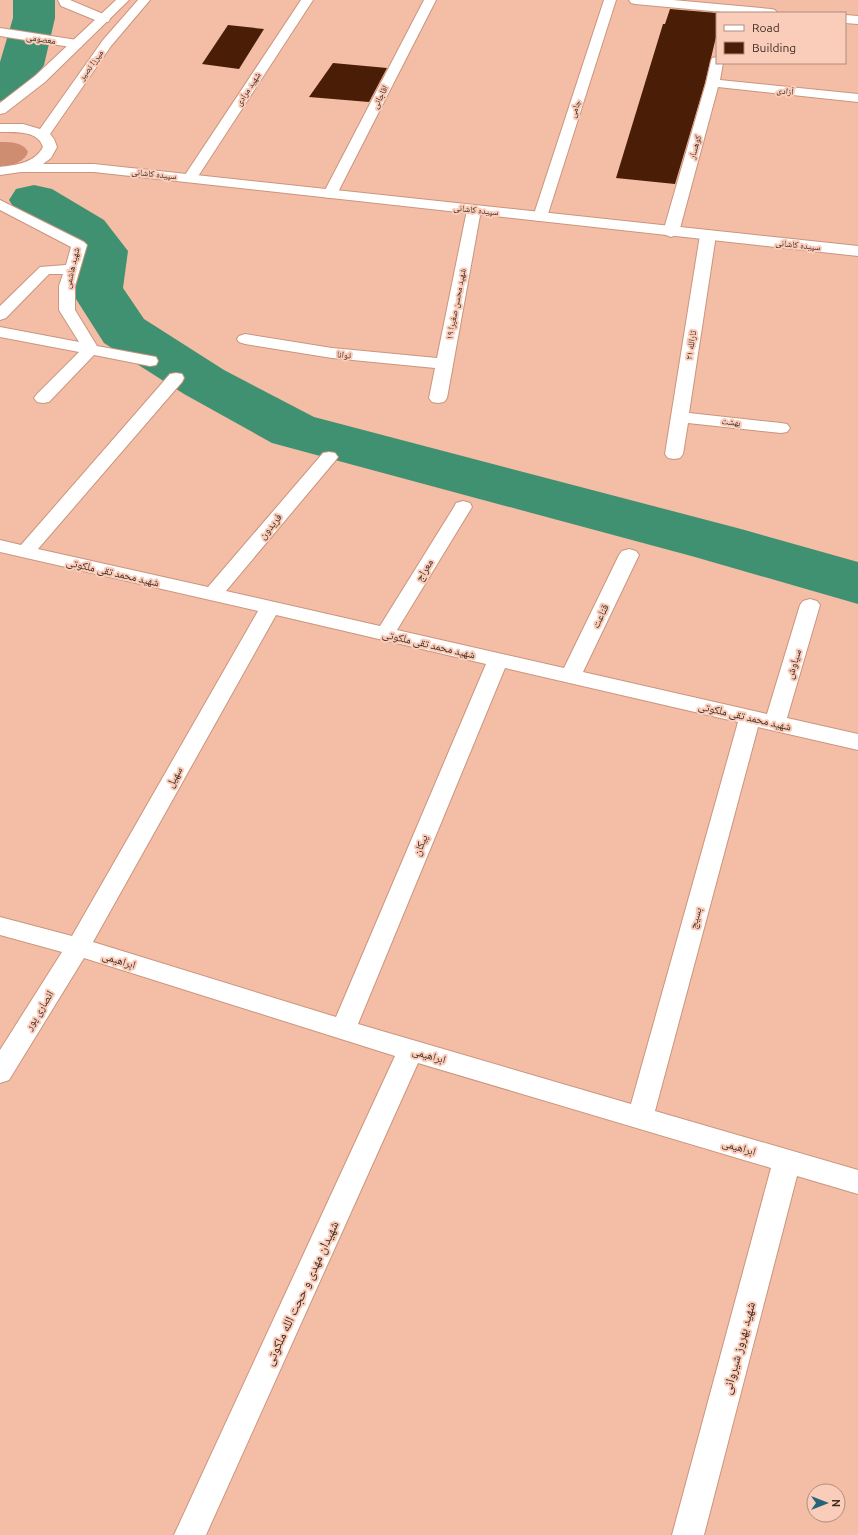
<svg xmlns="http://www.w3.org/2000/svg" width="858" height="1535" font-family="Ubuntu,'Noto Naskh Arabic',sans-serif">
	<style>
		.green { fill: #ce8d70 }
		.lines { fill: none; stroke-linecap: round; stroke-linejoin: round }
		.river { fill: #409171; fill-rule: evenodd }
		.building { fill: #4a1d06 }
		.street-casing { stroke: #ca957e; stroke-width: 2 }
		.secondary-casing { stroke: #ca957e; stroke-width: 2 }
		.street { fill: #fff; fill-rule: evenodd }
		.secondary { fill: #fff; fill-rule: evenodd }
		.labels { text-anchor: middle; stroke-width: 4; stroke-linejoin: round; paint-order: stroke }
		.far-street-label { font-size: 9px; fill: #412c23; stroke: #facdba }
		.street-label { font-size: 11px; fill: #412c23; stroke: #facdba }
		.near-street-label { font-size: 13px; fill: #412c23; stroke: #facdba }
	</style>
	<rect width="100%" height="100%" fill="#f4bda5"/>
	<path class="green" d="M0,142C10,142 23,142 28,152C24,163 10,166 0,167Z"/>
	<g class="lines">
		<g class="river">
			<polygon points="13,0 55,0 55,18 44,65 38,74 16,98 0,101 0,62 13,18"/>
			<polygon points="34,185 52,189 104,220 128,251 123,288 144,319 224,370 314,417 741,529 858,562 858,604 695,557 272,443 184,394 104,343 69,288 76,252 68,242 16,211 9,200 16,189"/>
		</g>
	</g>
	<g class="building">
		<polygon points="670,9 717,13 717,33 705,83 675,184 616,178 663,24 665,24"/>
		<polygon points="228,25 264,29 239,69 202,64"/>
		<polygon points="333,63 387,68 369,102 309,97"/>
	</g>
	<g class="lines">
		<defs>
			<g id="street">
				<polygon points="58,0 70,0 108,16 110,19 108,22 100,22 61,6"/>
				<polygon points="301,0 313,0 195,181 190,182 185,181 183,178"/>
				<polygon points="424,0 436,0 337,194 335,197 330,198 325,197 323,194"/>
				<polygon points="604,0 616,0 547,217 545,220 540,221 535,220 533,217"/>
				<polygon points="629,0 673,0 771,9 775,10 777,13 733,13 635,4 631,3"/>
				<polygon points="845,15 858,16 858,24 845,23"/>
				<polygon points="0,28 77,40 81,41 83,44 81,47 77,48 0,36"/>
				<polygon points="717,57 717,63 723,63 720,80 858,94 858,102 718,87 679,232 676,235 671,237 666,235 663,232 706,83 711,61 712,58"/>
				<polygon points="0,200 84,242 87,245 75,286 75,310 97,346 156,357 158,361 156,365 150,366 94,355 49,402 43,403 37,402 34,398 37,394 79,352 0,337 0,327 79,342 59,310 59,286 63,274 49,274 6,318 0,320 0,306 40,267 66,265 71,247 0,210"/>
				<polygon points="474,206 479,207 481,210 447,398 444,402 438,403 432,402 429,398 435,368 332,358 245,344 239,342 237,339 239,336 245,334 332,348 437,358 467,210 469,207"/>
				<polygon points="708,230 713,232 716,235 689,413 781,423 787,424 790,428 787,432 781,433 688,423 683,454 680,458 674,459 668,458 665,454 700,235 703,232"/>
				<path d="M176,373L182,374L184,378L182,382L38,549L208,587L323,453L329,452L335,453L338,457L335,461L226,591L380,626L454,507L456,503L463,501L470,503L472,507L397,630L564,668L619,555L622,551L629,549L636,551L639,555L583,672L767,714L800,605L803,601L810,599L817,601L820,605L787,718L858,734V750L758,727L655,1111L858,1170V1194L797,1176L704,1535H672L771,1168L418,1063L206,1535H174L395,1056L84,958L9,1080L0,1083V1050L62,952L0,935V917L72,936L258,611L0,552V540L21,545L170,374ZM276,615L486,664L336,1017L93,942ZM505,668L738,722L631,1104L358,1024Z"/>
			</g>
			<g id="secondary">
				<polygon points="116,0 129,0 45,82 5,113 0,114 0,103 35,76"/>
				<path d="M138,0H150L111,46L50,134L54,139L57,147L51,158L43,164H94L858,246V256L94,172H21L0,175V167C16,165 35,163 43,147C38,130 15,132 0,132V124H23L40,129L103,40Z"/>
			</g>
		</defs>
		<use href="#street" class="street-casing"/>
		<use href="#secondary" class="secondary-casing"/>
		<use href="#street" class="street"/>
		<use href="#secondary" class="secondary"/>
	</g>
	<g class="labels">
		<g class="far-street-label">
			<text transform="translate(41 39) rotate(9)" y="3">معصومی</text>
			<text transform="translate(91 65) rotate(-54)" y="3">میرزا نصیر</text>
			<text transform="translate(248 89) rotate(-57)" y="3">شهید مرادی</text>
			<text transform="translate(785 91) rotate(6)" y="3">آزادی</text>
			<text transform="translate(380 97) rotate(-63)" y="3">اقاجانی</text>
			<text transform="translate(575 109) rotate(-72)" y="3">جامی</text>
			<text transform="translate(695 147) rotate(-74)" y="3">کوهسار</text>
			<text transform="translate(154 174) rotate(6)" y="3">سپیده کاشانی</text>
			<text transform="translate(476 210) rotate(6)" y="3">سپیده کاشانی</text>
			<text transform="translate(798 245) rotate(6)" y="3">سپیده کاشانی</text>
			<text transform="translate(72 268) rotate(-77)" y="3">شهید هاشمی</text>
			<text transform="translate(456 304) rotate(-79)" y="3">شهید محسن صغیرا ۱۹</text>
			<text transform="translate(691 345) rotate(-81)" y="3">ثارالله ۲۱</text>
			<text transform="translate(344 355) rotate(5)" y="3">توانا</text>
			<text transform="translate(731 422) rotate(6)" y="3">بهشت</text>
		</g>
		<g class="street-label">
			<text transform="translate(270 526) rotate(-50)" y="4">فریدون</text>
			<text transform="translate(424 570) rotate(-59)" y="4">معراج</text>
			<text transform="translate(113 572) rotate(13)" y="4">شهید محمد تقی ملکوتی</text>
			<text transform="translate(600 616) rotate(-65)" y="4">قناعت</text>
			<text transform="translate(429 644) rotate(13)" y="4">شهید محمد تقی ملکوتی</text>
			<text transform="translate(793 664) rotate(-73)" y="4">سیاوش</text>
			<text transform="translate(745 716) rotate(13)" y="4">شهید محمد تقی ملکوتی</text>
			<text transform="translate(174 777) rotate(-61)" y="4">سهیل</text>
			<text transform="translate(420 845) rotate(-67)" y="4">پیکان</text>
			<text transform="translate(695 918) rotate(-75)" y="4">بسیج</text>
			<text transform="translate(119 960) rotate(17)" y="4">ابراهیمی</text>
			<text transform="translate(39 1010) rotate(-58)" y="4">انصاری پور</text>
			<text transform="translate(429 1055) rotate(16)" y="4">ابراهیمی</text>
			<text transform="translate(739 1147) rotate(16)" y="4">ابراهیمی</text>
		</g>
		<g class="near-street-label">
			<text transform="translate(301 1293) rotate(-65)" y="5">شهیدان مهدی و حجت الله ملکوتی</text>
			<text transform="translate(738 1348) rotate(-75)" y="5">شهید بهروز شیروانی</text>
		</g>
	</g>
	<rect x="716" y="12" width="130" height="52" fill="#facdba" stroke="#b08d7e"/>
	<rect x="724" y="25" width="20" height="6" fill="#ffffff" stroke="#b08d7e"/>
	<text x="752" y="32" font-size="12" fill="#412c23">Road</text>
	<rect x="724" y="42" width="20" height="12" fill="#4a1d06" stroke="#b08d7e"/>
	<text x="752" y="52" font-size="12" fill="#412c23">Building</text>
	<g transform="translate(826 1503) rotate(90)"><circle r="19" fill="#facdba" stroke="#b08d7e"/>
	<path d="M0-3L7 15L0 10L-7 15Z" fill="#26647a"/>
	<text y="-6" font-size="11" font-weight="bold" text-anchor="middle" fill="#412c23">N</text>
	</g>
</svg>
